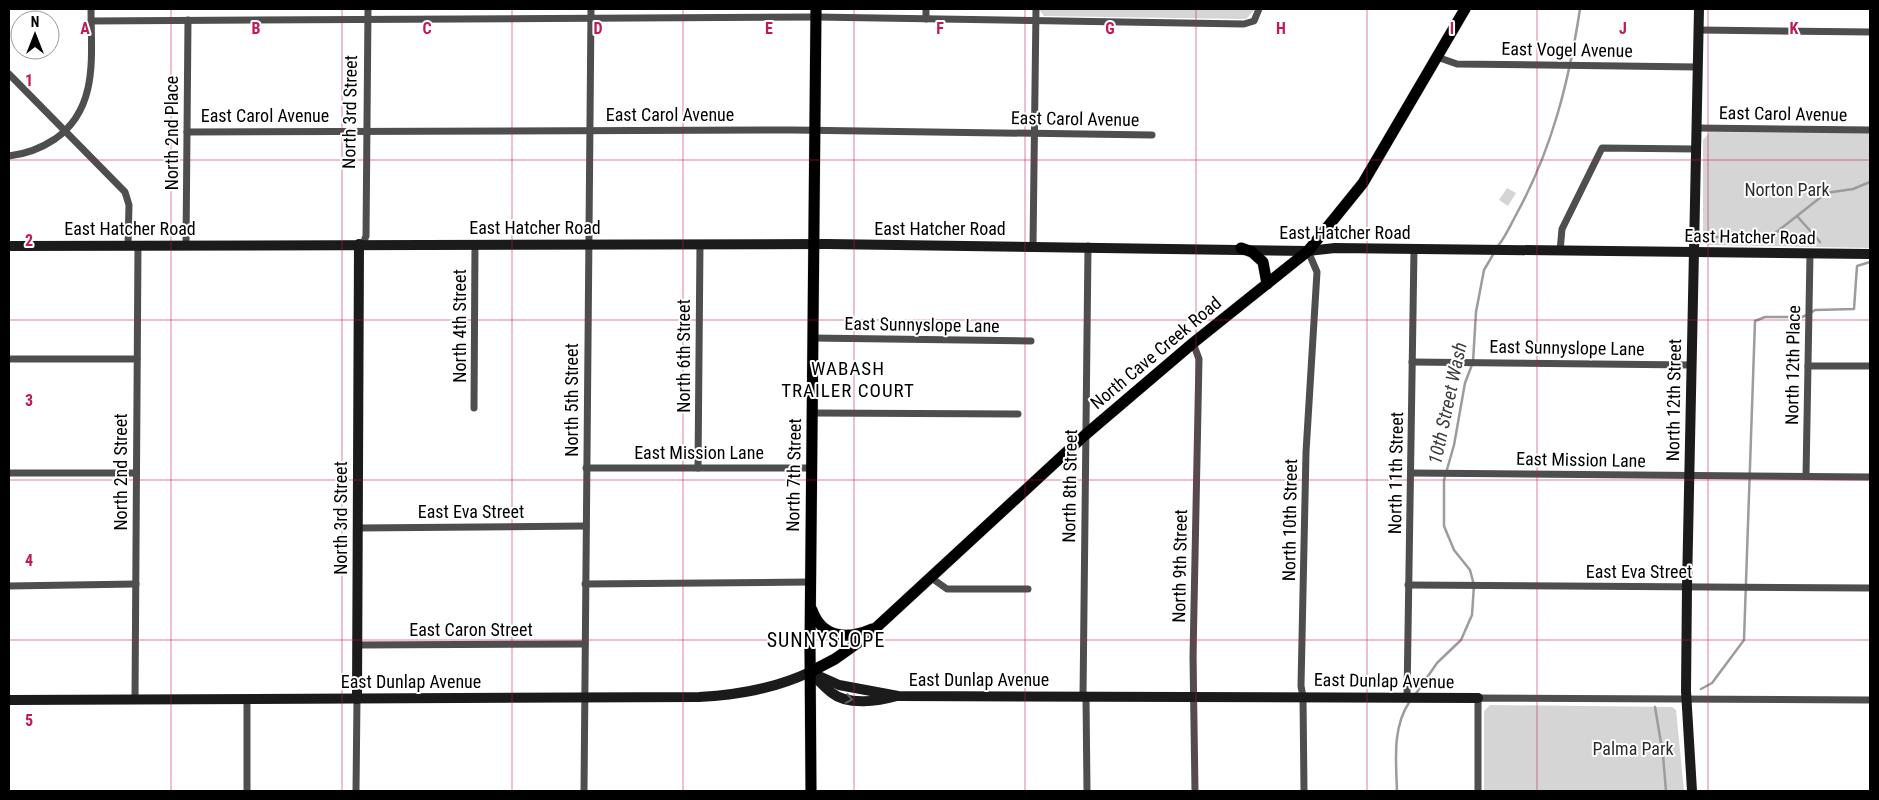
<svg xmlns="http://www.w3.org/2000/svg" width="1879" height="800" font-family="'Roboto Condensed',sans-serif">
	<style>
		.green { fill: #d5d5d5 }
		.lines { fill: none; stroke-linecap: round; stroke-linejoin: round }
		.stream { stroke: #9c9c9c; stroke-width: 2.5 }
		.primary-casing { stroke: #dbdbdb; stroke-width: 12 }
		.street { stroke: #4e4e4e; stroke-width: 7 }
		.secondary { stroke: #1b1b1b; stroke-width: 10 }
		.primary { stroke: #000; stroke-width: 11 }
		.oneway { stroke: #5f5f5f }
		.grid { fill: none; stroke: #c2185b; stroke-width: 1; stroke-opacity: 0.55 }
		.labels { text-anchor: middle; stroke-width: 4; stroke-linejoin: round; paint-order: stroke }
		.street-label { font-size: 18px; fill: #000; stroke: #fff }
		.park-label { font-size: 18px; fill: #2c2c2c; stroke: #fff }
		.neighbourhood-label { font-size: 19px; letter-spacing: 1px; fill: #000; stroke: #fff }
		.water-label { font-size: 19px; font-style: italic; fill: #3d3d3d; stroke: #fff }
		.quarter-label { font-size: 20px; letter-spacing: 1px; fill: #000; stroke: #fff }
		.grid-label { font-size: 16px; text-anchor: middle; font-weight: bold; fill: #c2185b; stroke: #fff; stroke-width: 4; stroke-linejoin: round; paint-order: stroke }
	</style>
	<rect width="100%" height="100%" fill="#fff"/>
	<g class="green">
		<polygon points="1039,9 1255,9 1246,19 1044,16"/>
		<polygon points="1710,132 1870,133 1870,248 1708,245 1703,237 1703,140"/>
		<polygon points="1507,188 1516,193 1508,206 1499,200"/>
		<polygon points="1490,705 1672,707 1676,710 1684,791 1484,791 1484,711"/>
	</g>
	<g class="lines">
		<g class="stream">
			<polyline points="1797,216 1820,242"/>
			<polyline points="1716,237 1755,238 1774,234 1826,193 1853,189 1870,182"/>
			<path d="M1498,246C1506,236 1511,224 1517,213C1552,149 1569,81 1580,9"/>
			<polyline points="1812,312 1815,310 1854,309 1857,266 1870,262"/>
			<polyline points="1701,689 1712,683 1744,640 1755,321 1765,317 1802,317 1807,315"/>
			<polyline points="1415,695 1437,663 1461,640 1472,615 1474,585 1470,570 1454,550 1444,526 1444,480 1454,445 1465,383 1473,362 1476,312 1484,270 1494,253"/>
			<polyline points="1655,707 1663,755 1666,791"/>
			<path d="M1397,791C1396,761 1392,727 1410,701"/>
		</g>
		<defs>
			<g id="primary">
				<polyline points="1241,248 1252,252 1263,262 1267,284"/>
				<path d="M812,610C822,638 847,640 872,629"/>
				<polyline points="810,672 835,659 866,637 1085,435 1193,343 1308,251 1363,183 1465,9"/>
				<polyline points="811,791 810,646 816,9"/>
			</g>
		</defs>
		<use href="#primary" class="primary-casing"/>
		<g class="street">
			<polyline points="926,19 926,9"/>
			<polyline points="91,21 816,17 1244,24 1254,21 1259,9"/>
			<polyline points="1699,30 1870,32"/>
			<polyline points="1437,57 1457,64 1698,67"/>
			<polyline points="9,74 125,192 129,205 128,245"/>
			<polyline points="1696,128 1870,130"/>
			<polyline points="187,132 793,130 1152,135"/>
			<path d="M9,156C26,154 40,149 55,139C99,108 91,56 91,9"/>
			<polyline points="363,244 366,236 368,9"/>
			<polyline points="186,245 188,20"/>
			<polyline points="1033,245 1036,9"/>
			<polyline points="1560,251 1562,229 1602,148 1695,149"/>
			<polyline points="812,338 1031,341"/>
			<polyline points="1193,343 1199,359 1193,657 1195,791"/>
			<polyline points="9,359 137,359"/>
			<polyline points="1412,362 1692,365"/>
			<polyline points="1808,366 1870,366"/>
			<polyline points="474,408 475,244"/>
			<polyline points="813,413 1018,414"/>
			<polyline points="586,468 813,468"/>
			<polyline points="698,468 700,244"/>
			<polyline points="9,473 136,473"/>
			<polyline points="1411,473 1870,477"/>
			<polyline points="1806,476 1810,254"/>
			<polyline points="357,528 586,526"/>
			<polyline points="930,577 947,589 1028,589"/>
			<polyline points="585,584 810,582"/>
			<polyline points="1408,585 1870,588"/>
			<polyline points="9,586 136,584"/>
			<polyline points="357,645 585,644"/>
			<polyline points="1083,697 1088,246"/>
			<polyline points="1086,697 1087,791"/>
			<polyline points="1407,697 1414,249"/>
			<polyline points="135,699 138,245"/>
			<polyline points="247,699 247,791"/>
			<polyline points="356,791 357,699"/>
			<polyline points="584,791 591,9"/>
			<polyline points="1304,791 1303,697 1301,686 1306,452 1317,272 1308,251"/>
			<polyline points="1478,791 1478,698 1870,700"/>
		</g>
		<g class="secondary">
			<polyline points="9,246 827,244 1308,251 1335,248 1870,254"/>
			<path d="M815,677C821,683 826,689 832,693C848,706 879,701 897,696"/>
			<polyline points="357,699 359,244"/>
			<path d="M9,700L699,697C738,695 774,689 810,672L839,685L898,696L1478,698"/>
			<polyline points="1692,791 1686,691 1687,587 1699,9"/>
		</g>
		<use href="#primary" class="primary"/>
	</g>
	<defs><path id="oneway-chevron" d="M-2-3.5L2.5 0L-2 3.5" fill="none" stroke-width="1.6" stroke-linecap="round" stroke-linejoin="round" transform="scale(1.25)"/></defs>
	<use class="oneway" href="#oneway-chevron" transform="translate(849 699) rotate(11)"/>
	<path class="grid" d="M171,9V791M342,9V791M512,9V791M683,9V791M854,9V791M1025,9V791M1196,9V791M1367,9V791M1537,9V791M1708,9V791M9,160H1870M9,320H1870M9,480H1870M9,640H1870"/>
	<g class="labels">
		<g class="street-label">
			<text transform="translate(1567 50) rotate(1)" y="6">East Vogel Avenue</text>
			<text transform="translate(350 112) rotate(-89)" y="6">North 3rd Street</text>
			<text transform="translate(1783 114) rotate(1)" y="6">East Carol Avenue</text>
			<text x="670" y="121">East Carol Avenue</text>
			<text x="265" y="122">East Carol Avenue</text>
			<text transform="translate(1075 119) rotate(1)" y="6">East Carol Avenue</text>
			<text transform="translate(172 133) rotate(-90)" y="6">North 2nd Place</text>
			<text x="535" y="234">East Hatcher Road</text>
			<text x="130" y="235">East Hatcher Road</text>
			<text x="940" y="235">East Hatcher Road</text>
			<text x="1345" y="239">East Hatcher Road</text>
			<text transform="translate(1750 237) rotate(1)" y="6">East Hatcher Road</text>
			<text transform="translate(922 325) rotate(1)" y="6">East Sunnyslope Lane</text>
			<text transform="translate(460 326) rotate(-90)" y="6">North 4th Street</text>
			<text transform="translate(1567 348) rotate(1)" y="6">East Sunnyslope Lane</text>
			<text transform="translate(1156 353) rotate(-40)" y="6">North Cave Creek Road</text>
			<text transform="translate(684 356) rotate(-90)" y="6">North 6th Street</text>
			<text transform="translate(1793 365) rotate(-89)" y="6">North 12th Place</text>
			<text transform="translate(572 400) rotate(-90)" y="6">North 5th Street</text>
			<text transform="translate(1674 400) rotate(-89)" y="6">North 12th Street</text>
			<text x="699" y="459">East Mission Lane</text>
			<text transform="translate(1581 460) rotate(1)" y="6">East Mission Lane</text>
			<text transform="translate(121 472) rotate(-90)" y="6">North 2nd Street</text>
			<text transform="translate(1396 473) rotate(-89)" y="6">North 11th Street</text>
			<text transform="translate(794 475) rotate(-89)" y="6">North 7th Street</text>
			<text transform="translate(1070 486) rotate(-89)" y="6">North 8th Street</text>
			<text x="471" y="518">East Eva Street</text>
			<text transform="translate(341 518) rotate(-90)" y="6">North 3rd Street</text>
			<text transform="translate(1290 520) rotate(-89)" y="6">North 10th Street</text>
			<text transform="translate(1180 566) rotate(-89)" y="6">North 9th Street</text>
			<text x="1639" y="578">East Eva Street</text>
			<text x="471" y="636">East Caron Street</text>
			<text x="979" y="686">East Dunlap Avenue</text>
			<text transform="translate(1384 681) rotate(1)" y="6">East Dunlap Avenue</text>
			<text x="411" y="688">East Dunlap Avenue</text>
		</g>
		<g class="park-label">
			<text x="1787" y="196">Norton Park</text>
			<text x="1633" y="755">Palma Park</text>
		</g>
		<g class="neighbourhood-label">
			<text x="848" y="375">WABASH<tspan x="848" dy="22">TRAILER COURT</tspan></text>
		</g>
		<g class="water-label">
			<text transform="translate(1447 403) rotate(-78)" y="7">10th Street Wash</text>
		</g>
		<g class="quarter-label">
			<text x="826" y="647">SUNNYSLOPE</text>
		</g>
	</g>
	<g class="grid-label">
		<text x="85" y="34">A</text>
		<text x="256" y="34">B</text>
		<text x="427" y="34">C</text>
		<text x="598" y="34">D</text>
		<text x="769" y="34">E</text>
		<text x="940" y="34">F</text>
		<text x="1110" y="34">G</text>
		<text x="1281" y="34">H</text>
		<text x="1452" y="34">I</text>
		<text x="1623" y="34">J</text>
		<text x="1794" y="34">K</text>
		<text x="29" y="86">1</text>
		<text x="29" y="246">2</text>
		<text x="29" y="406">3</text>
		<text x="29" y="566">4</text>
		<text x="29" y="726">5</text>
	</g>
	<rect width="1879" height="800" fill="none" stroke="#000000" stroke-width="20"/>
	<g transform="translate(35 35)"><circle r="24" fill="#ffffff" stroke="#999999"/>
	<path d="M0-4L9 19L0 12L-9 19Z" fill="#000000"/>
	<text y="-8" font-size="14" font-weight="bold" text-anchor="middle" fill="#000000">N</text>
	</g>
</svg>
